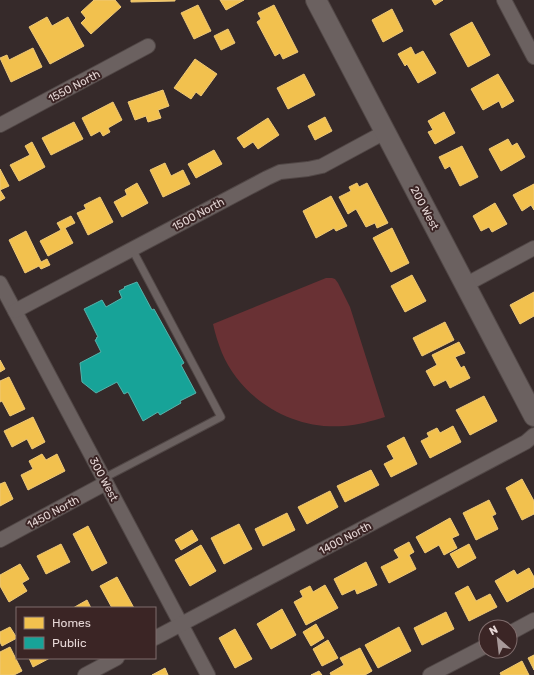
<svg xmlns="http://www.w3.org/2000/svg" width="534" height="675" font-family="Rubik,sans-serif">
	<style>
		.green { fill: #693134 }
		.homes { fill: #f2c14e; stroke: #eec877 }
		.public { fill: #17a398; stroke: #55b3ab }
		.lines { fill: none; stroke-linecap: round; stroke-linejoin: round }
		.lane-casing { stroke: #514746; stroke-width: 9 }
		.street-casing { stroke: #514746; stroke-width: 16 }
		.secondary-casing { stroke: #514746; stroke-width: 22 }
		.lane { stroke: #6b6160; stroke-width: 7 }
		.street { stroke: #6b6160; stroke-width: 14 }
		.secondary { stroke: #6b6160; stroke-width: 20 }
		.labels { text-anchor: middle; stroke-width: 4; stroke-linejoin: round; paint-order: stroke }
		.street-label { font-size: 11px; fill: #e6d7d6; stroke: #3b2525 }
	</style>
	<rect width="100%" height="100%" fill="#362a2a"/>
	<path class="green" d="M326,278H332L335,279L338,283L350,307L385,417C372,421 358,425 344,426C293,430 242,400 222,353C218,343 215,333 213,324Z"/>
	<g class="homes">
		<polygon points="94,0 115,0 121,7 91,34 81,23 86,18 81,12"/>
		<polygon points="131,0 175,0 175,1 131,2"/>
		<polygon points="220,0 244,0 226,10"/>
		<polygon points="432,0 443,0 435,5"/>
		<polygon points="198,5 211,31 194,39 181,13"/>
		<polygon points="274,5 298,52 283,59 280,53 275,56 257,22 261,19 258,13"/>
		<polygon points="392,9 403,31 383,42 372,20"/>
		<polygon points="47,17 52,26 68,17 84,46 50,64 29,27"/>
		<polygon points="472,22 490,55 468,67 450,34"/>
		<polygon points="228,29 235,43 221,50 214,36"/>
		<polygon points="411,47 415,55 423,51 436,73 418,83 407,64 405,66 398,54"/>
		<polygon points="33,48 42,67 11,82 0,58 7,55 9,60"/>
		<polygon points="195,59 217,74 201,96 196,92 191,99 174,88"/>
		<polygon points="304,74 315,95 288,109 277,88"/>
		<polygon points="498,74 514,101 502,108 499,101 483,110 471,89"/>
		<polygon points="163,90 169,106 158,110 161,118 148,122 146,116 135,120 128,102"/>
		<polygon points="113,102 122,120 108,128 110,132 103,136 100,131 91,136 82,118"/>
		<polygon points="444,112 455,133 435,144 428,132 433,130 428,121"/>
		<polygon points="325,117 332,131 315,140 308,126"/>
		<polygon points="268,118 279,135 258,149 253,142 244,148 237,138"/>
		<polygon points="74,122 83,139 51,155 42,138"/>
		<polygon points="508,139 512,146 517,143 525,157 501,171 489,149"/>
		<polygon points="32,142 45,167 19,181 10,165 30,155 25,146"/>
		<polygon points="462,146 478,177 460,186 450,166 445,169 439,157"/>
		<polygon points="214,150 222,164 196,178 188,164"/>
		<polygon points="165,163 171,176 183,170 190,184 163,197 150,170"/>
		<polygon points="0,169 9,186 0,190 5,198 0,201"/>
		<polygon points="137,183 148,203 122,217 114,202 127,195 125,190"/>
		<polygon points="357,183 359,187 367,183 388,223 377,228 375,223 366,227 356,209 348,214 339,197 351,191 349,187"/>
		<polygon points="534,184 534,210 531,205 522,211 513,195"/>
		<polygon points="331,196 347,226 336,231 334,228 316,238 303,211"/>
		<polygon points="100,197 113,222 88,235 77,213 86,209 84,205"/>
		<polygon points="495,203 507,224 492,232 489,227 481,231 473,216"/>
		<polygon points="71,216 75,223 65,228 73,243 48,256 40,241 61,230 57,223"/>
		<polygon points="392,228 409,263 391,272 373,238"/>
		<polygon points="26,231 41,262 47,259 50,265 41,269 39,266 25,273 9,240"/>
		<polygon points="412,275 426,301 405,312 391,286"/>
		<polygon points="534,292 534,316 520,324 510,305"/>
		<polygon points="445,322 454,340 422,356 413,338"/>
		<polygon points="459,342 465,353 455,357 461,368 464,366 470,378 450,388 446,380 434,386 426,371 437,365 432,355"/>
		<polygon points="0,360 5,369 0,372"/>
		<polygon points="9,377 25,409 10,416 2,401 0,402 0,381"/>
		<polygon points="484,396 497,421 470,435 456,410"/>
		<polygon points="33,417 45,442 32,449 27,439 12,447 4,431"/>
		<polygon points="453,426 461,442 430,458 421,441 429,437 427,433 437,428 440,433"/>
		<polygon points="404,437 417,464 391,477 384,464 394,459 387,446"/>
		<polygon points="42,454 46,460 57,454 65,471 28,490 21,475 33,469 29,461"/>
		<polygon points="371,470 379,485 345,502 337,486"/>
		<polygon points="522,479 534,501 534,514 522,520 506,488"/>
		<polygon points="5,482 13,499 0,506 0,484"/>
		<polygon points="330,491 338,507 307,524 298,507"/>
		<polygon points="489,500 496,514 492,516 498,529 476,540 463,513"/>
		<polygon points="287,513 295,530 263,546 255,529"/>
		<polygon points="450,518 459,535 452,538 457,548 444,555 439,545 425,553 416,537"/>
		<polygon points="239,524 252,549 224,564 211,538"/>
		<polygon points="88,526 107,563 92,571 73,534"/>
		<polygon points="192,530 198,540 181,550 175,540"/>
		<polygon points="409,542 414,552 409,555 416,569 389,583 381,567 399,558 394,550"/>
		<polygon points="61,544 70,562 46,574 37,556"/>
		<polygon points="469,544 476,558 458,568 450,554"/>
		<polygon points="201,545 216,571 190,586 175,560"/>
		<polygon points="366,562 377,585 357,594 355,589 342,595 334,579"/>
		<polygon points="20,564 29,579 22,583 27,591 9,602 0,586 0,575"/>
		<polygon points="529,568 534,577 534,587 507,602 495,581 514,570 517,575"/>
		<polygon points="117,577 134,608 112,608 100,586"/>
		<polygon points="325,585 338,608 306,625 294,602 303,597 300,591 310,586 313,592"/>
		<polygon points="468,586 476,601 490,594 497,607 469,621 455,593"/>
		<polygon points="87,600 91,608 73,608"/>
		<polygon points="282,609 296,635 271,649 257,624"/>
		<polygon points="446,612 454,629 422,645 414,628"/>
		<polygon points="316,624 324,638 311,646 303,632"/>
		<polygon points="10,627 17,638 2,646 0,642 0,632"/>
		<polygon points="399,627 411,651 378,668 365,645"/>
		<polygon points="235,629 252,659 235,668 219,638"/>
		<polygon points="328,640 338,658 322,666 313,649"/>
		<polygon points="10,647 22,671 14,675 0,675 0,652"/>
		<polygon points="360,648 372,671 365,675 331,675 330,673 344,665 340,658"/>
		<polygon points="534,655 534,670 528,658"/>
		<polygon points="29,658 50,658 33,667"/>
		<polygon points="522,661 529,675 501,675 500,673"/>
		<polygon points="165,668 168,675 152,675"/>
		<polygon points="319,671 322,675 311,675"/>
	</g>
	<polygon class="public" points="137,282 152,310 154,309 184,363 181,365 196,393 180,401 181,403 160,415 158,412 143,421 128,392 124,394 117,382 96,393 82,382 80,363 101,352 95,340 97,339 96,338 98,337 84,309 102,300 106,307 122,298 119,291 125,288 124,287"/>
	<g class="lines">
		<defs>
			<polyline id="lane" points="104,478 221,417 132,249"/>
			<g id="street">
				<polyline points="504,0 534,57"/>
				<polyline points="0,125 148,46"/>
				<polyline points="0,283 208,675"/>
				<polyline points="465,285 534,248"/>
				<polyline points="15,311 267,178 280,172 308,169 322,166 385,132"/>
				<polyline points="0,540 106,483"/>
				<polyline points="510,633 534,620"/>
				<polyline points="155,638 526,442 534,435"/>
				<polyline points="85,675 117,658"/>
				<polyline points="430,675 486,646"/>
			</g>
			<polyline id="secondary" points="316,0 534,416"/>
		</defs>
		<use href="#lane" class="lane-casing"/>
		<use href="#street" class="street-casing"/>
		<use href="#secondary" class="secondary-casing"/>
		<use href="#lane" class="lane"/>
		<use href="#street" class="street"/>
		<use href="#secondary" class="secondary"/>
	</g>
	<g class="labels">
		<g class="street-label">
			<text transform="translate(74 86) rotate(-28)" y="4">1550 North</text>
			<text transform="translate(425 208) rotate(62)" y="4">200 West</text>
			<text transform="translate(198 214) rotate(-28)" y="4">1500 North</text>
			<text transform="translate(104 479) rotate(62)" y="4">300 West</text>
			<text transform="translate(53 512) rotate(-28)" y="4">1450 North</text>
			<text transform="translate(345 538) rotate(-28)" y="4">1400 North</text>
		</g>
	</g>
	<rect x="16" y="607" width="140" height="52" fill="#3b2525" stroke="#7f6c6c"/>
	<rect x="24" y="617" width="20" height="12" fill="#f2c14e" stroke="#7f6c6c"/>
	<text x="52" y="627" font-size="12" fill="#e6d7d6">Homes</text>
	<rect x="24" y="637" width="20" height="12" fill="#17a398" stroke="#7f6c6c"/>
	<text x="52" y="647" font-size="12" fill="#e6d7d6">Public</text>
	<g transform="translate(498 639) rotate(332)"><circle r="19" fill="#3b2525" stroke="#7f6c6c"/>
	<path d="M0-3L7 15L0 10L-7 15Z" fill="#a89a9a"/>
	<text y="-6" font-size="11" font-weight="bold" text-anchor="middle" fill="#e6d7d6">N</text>
	</g>
</svg>
